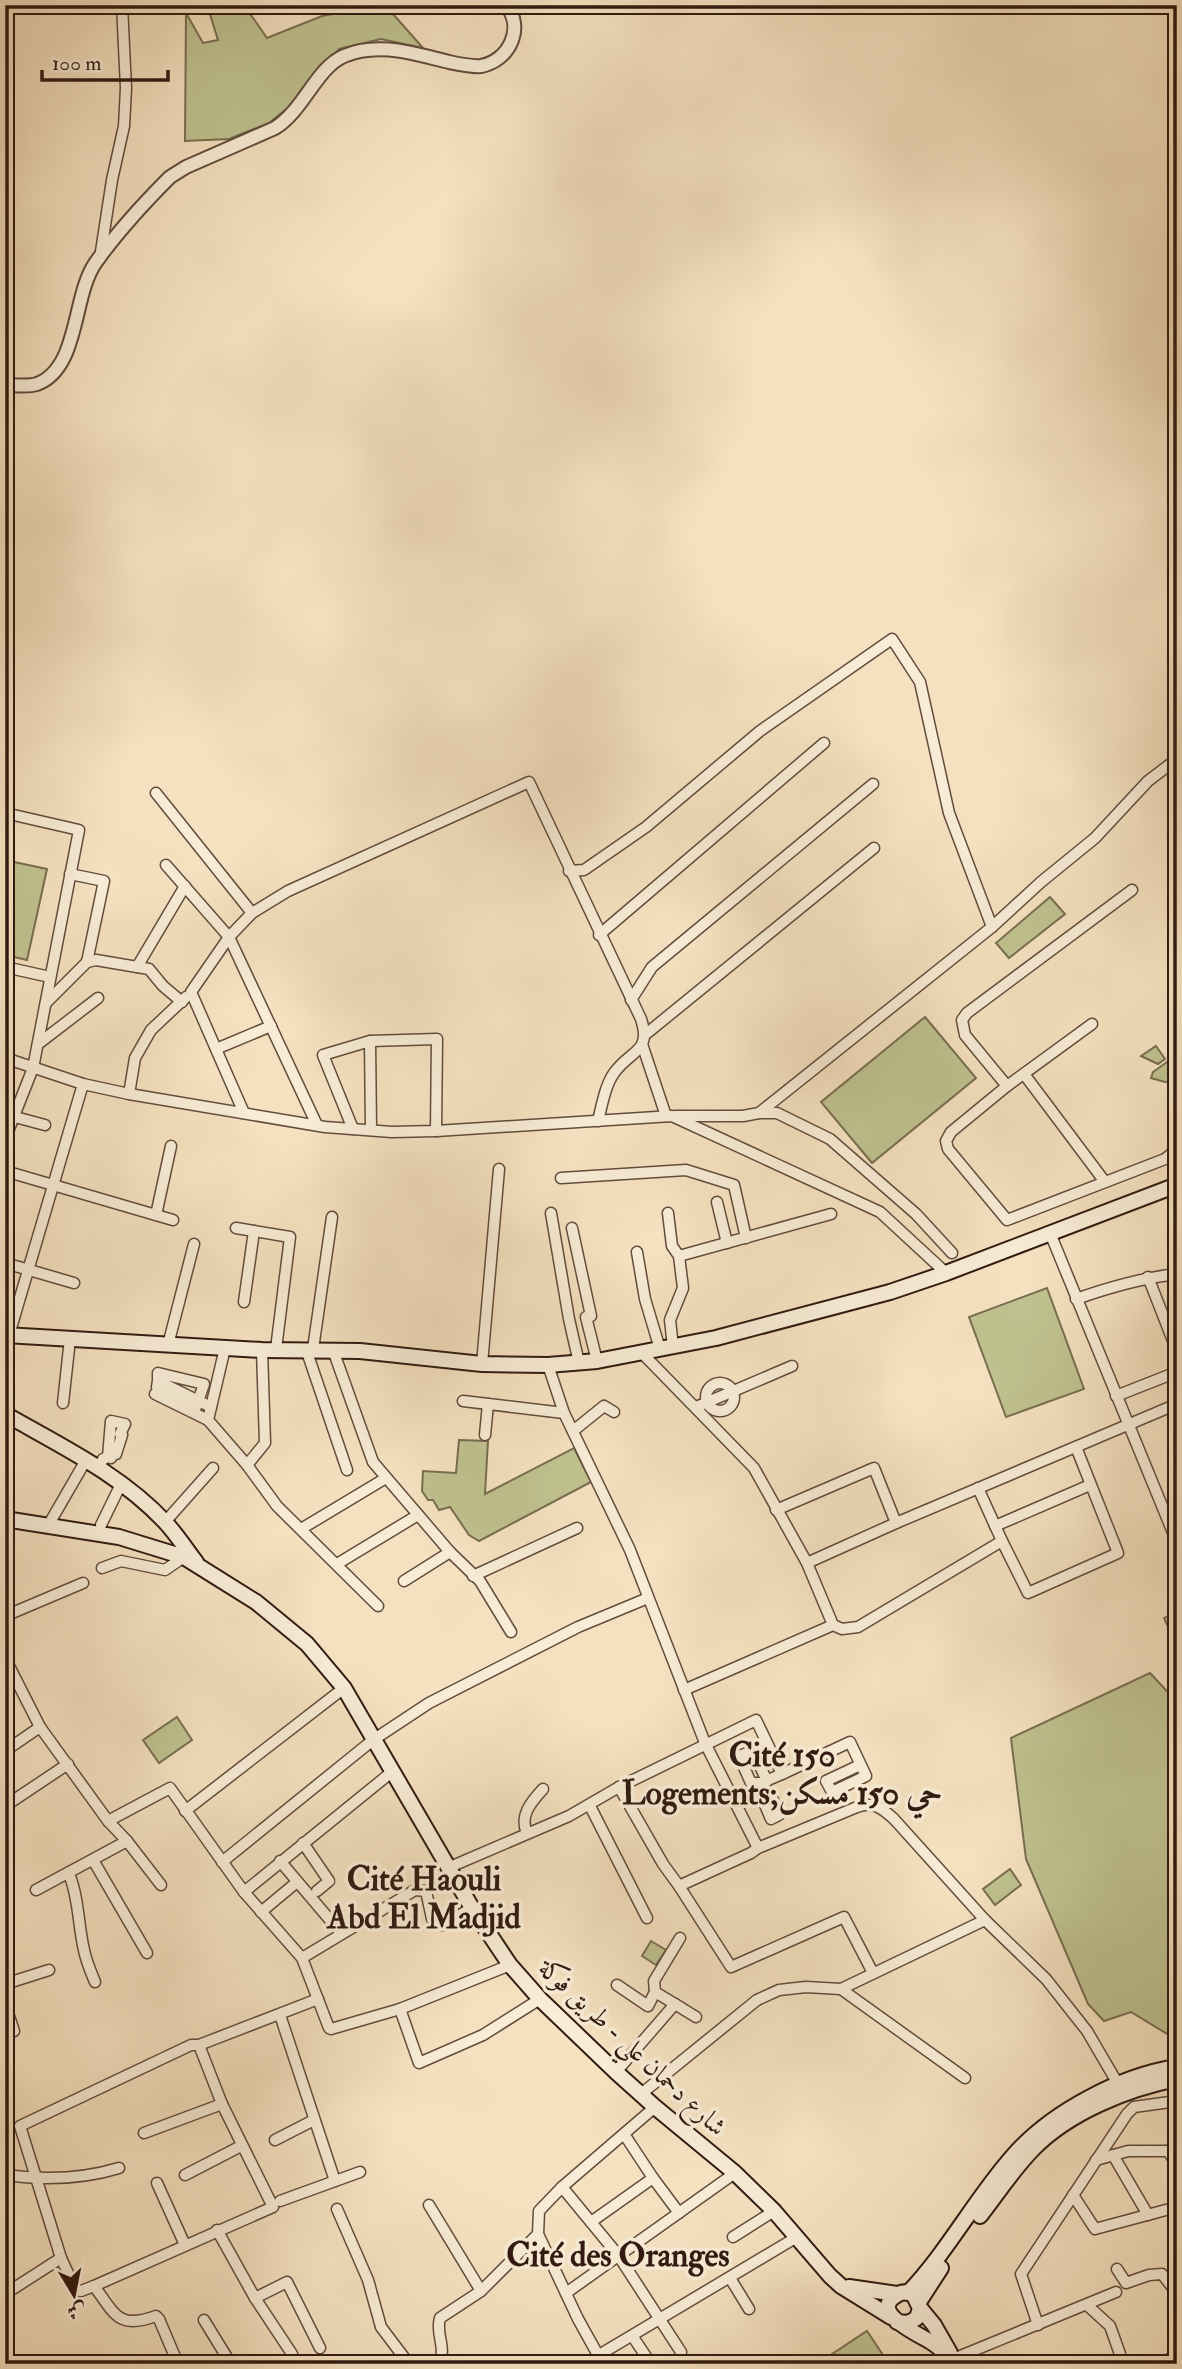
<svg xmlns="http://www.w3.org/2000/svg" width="1182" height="2369" font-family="'IM FELL Double Pica',Amiri,serif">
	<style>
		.green { fill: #bfc290; stroke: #786e50; stroke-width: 2 }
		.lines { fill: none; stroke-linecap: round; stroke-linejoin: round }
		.minor-casing { stroke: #624c3d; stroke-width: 13 }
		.tertiary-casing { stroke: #624c3d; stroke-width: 16 }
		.secondary-casing { stroke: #311a11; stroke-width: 18 }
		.minor { stroke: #f8ecd6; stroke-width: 10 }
		.tertiary { stroke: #f8ecd6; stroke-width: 12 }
		.secondary { stroke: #f8ecd6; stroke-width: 14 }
		.labels { text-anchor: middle; stroke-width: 7; stroke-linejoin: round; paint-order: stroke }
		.street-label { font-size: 26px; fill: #311a11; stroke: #f8ecd6 }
		.district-label { font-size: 33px; font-weight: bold; fill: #311a11; stroke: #f8ecd6 }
	</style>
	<rect width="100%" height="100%" fill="#f5e1c0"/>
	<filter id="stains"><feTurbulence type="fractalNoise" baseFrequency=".00286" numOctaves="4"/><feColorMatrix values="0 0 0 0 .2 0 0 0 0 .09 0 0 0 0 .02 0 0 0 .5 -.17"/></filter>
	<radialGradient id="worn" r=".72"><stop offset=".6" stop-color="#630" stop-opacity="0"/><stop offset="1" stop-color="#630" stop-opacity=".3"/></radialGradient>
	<g class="green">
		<polygon points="207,5 244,5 267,38 322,16 349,11 393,14 423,48 381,39 339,49 295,102 269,123 229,139 185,141 186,13 203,43 218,40"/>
		<polygon points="5,860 47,869 27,960 5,955"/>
		<polygon points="1050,897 1065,914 1009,958 996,943"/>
		<polygon points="925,1017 976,1078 872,1163 821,1102"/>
		<polygon points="1156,1046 1165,1059 1158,1064 1141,1056"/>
		<polygon points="1167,1062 1177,1074 1177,1081 1165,1082 1151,1078 1153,1072"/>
		<polygon points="1047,1288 1084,1389 1006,1417 969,1317"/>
		<polygon points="459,1440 488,1441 485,1494 574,1448 591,1482 479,1541 469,1535 450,1507 439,1510 433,1500 428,1500 422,1491 423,1471 456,1473"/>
		<polygon points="1177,1613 1177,1646 1164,1618"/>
		<polygon points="1150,1673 1177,1702 1177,2040 1131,2012 1104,2021 1088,2004 1026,1859 1011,1738"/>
		<polygon points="177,1717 192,1740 159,1763 143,1740"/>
		<polygon points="1010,1869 1021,1885 995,1905 983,1889"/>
		<polygon points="651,1941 666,1950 656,1965 642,1956"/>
		<polygon points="867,2331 889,2364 817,2364"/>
	</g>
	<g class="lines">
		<defs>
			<g id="minor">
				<polyline points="100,258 112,180 124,126 126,88 122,5"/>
				<polyline points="156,793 252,913"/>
				<polyline points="5,813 79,830 33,1068 5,1139"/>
				<polyline points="166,865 229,937 317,1125"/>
				<polyline points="569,871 584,870 646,827 760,731 892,639 920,682 949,813 992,927"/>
				<polyline points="70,874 104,881 87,962"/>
				<polyline points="1132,890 967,1013 962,1020 965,1035 1007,1086 951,1132 946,1141 948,1149 1007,1220 1165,1159 1177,1149"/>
				<polyline points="599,935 824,743"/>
				<polyline points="5,967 50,977"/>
				<polyline points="137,967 185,886"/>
				<polyline points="631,1000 652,967 873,784"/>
				<polyline points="46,1003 87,962 96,960 149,969 163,986 182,1002"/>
				<polyline points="646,1034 874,848"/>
				<polyline points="370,1041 371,1130"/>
				<polyline points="38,1044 98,998"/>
				<polyline points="643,1047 666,1116"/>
				<polyline points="216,1049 271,1026"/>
				<polyline points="5,1058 83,1084 129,1094 325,1127 392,1132 436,1131 672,1116 880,1212 946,1273"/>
				<polyline points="1024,1074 1105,1182"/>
				<polyline points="1007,1086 1092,1024"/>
				<polyline points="129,1094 135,1058 151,1030 186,997"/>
				<path d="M244,1113L191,992L229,937L252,913L288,891L529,782L641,1019C652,1053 631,1049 614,1073C605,1086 602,1105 598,1121"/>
				<polyline points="759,1113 777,1113 830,1139 916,1214 952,1253"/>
				<polyline points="675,1116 743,1116 759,1113 992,927 1041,882 1095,838 1148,781 1177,759"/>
				<polyline points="15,1117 45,1125"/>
				<polyline points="353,1129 323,1055 370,1041 437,1039 436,1131"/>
				<polyline points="5,1171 173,1220"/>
				<polyline points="561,1178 686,1170 734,1185 746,1238"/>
				<polyline points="717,1202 727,1243"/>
				<polyline points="551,1213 569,1319 579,1363"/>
				<polyline points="668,1213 672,1246 679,1256 683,1288 670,1320 673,1347"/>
				<polyline points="156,1215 171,1146"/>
				<polyline points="236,1228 290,1237 276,1349"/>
				<polyline points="572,1228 591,1316 586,1317 597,1361"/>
				<polyline points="1050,1233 1174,1535"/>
				<polyline points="637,1252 645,1299 660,1349"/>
				<polyline points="679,1256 831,1214"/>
				<polyline points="5,1263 74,1283"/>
				<polyline points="1148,1277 1177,1351"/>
				<path d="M1076,1299C1110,1287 1141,1278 1177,1274"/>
				<polyline points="244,1302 254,1231"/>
				<polyline points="9,1335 83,1084"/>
				<polyline points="168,1345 194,1244"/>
				<polyline points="225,1348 208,1420 247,1465 277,1506 378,1606"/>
				<polyline points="306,1349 347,1470"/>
				<polyline points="313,1349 332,1217"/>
				<polyline points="333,1350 373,1462 450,1552 480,1581 511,1632"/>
				<polyline points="641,1352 754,1468 807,1563 833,1625"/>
				<polyline points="482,1364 499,1169"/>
				<polyline points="548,1365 564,1413 630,1550 705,1743 758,1848"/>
				<polyline points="158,1381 158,1373 204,1384 196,1407 157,1387 158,1381 211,1407"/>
				<circle cx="720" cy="1397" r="14"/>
				<polyline points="155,1394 208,1420"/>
				<polyline points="1116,1396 1177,1372"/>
				<polyline points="463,1401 564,1413"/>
				<polyline points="63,1403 70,1339"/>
				<polyline points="696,1407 792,1366"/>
				<polyline points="573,1431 604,1406 614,1412"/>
				<polyline points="485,1435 488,1404"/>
				<polyline points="247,1465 265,1443 262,1350"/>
				<polyline points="99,1467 103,1459 108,1457 111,1421 125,1424 120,1434 122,1435 116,1454 113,1454 111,1458 108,1457"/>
				<polyline points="776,1510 874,1468 896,1523"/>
				<polyline points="165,1522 213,1468"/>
				<polyline points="49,1524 86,1460"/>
				<polyline points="101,1525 121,1484"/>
				<polyline points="995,1526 1090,1485"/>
				<polyline points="301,1529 386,1478"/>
				<polyline points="1002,1541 1028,1593 1118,1553 1076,1447"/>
				<polyline points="807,1563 896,1523 1177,1404"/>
				<polyline points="337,1564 418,1515"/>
				<polyline points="102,1568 121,1561 165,1570 184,1557"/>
				<polyline points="473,1576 577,1528"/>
				<polyline points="404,1581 450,1552"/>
				<polyline points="5,1616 83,1583"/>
				<polyline points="5,1658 40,1727 108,1821 127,1841 36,1890"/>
				<polyline points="684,1690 833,1625 842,1629 858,1627 1002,1541 978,1488"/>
				<polyline points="5,1751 40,1727"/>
				<polyline points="761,1783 751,1783 739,1756 753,1751 767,1781"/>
				<path d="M619,1787L663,1864L679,1886L751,1853L758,1848L857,1807C873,1801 882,1808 894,1819L985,1920L1046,1979L1087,2031L1118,2084"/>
				<polygon points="760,1793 770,1793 779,1815 771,1819"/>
				<polyline points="736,1804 760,1793 761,1783 782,1774"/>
				<polyline points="5,1806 68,1764"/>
				<polyline points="590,1806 647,1918"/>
				<polyline points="185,1811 344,1688"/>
				<polyline points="108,1821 170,1788 244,1892 302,1958 329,2028 331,2029 400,2009 510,1965"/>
				<path d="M527,1833C519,1816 531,1802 543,1789"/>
				<polyline points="127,1841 161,1885"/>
				<polyline points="303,1843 329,1881 317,1891"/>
				<polyline points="93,1860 147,1953"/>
				<polyline points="280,1861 341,1933"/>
				<polyline points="222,1862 373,1740 429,1703 578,1627 648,1598"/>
				<polyline points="450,1867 569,1816 619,1787 756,1720 782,1774 850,1742 866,1776 832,1792 826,1781 860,1765"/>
				<path d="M69,1874C79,1898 78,1925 84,1950C86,1961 91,1972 95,1982"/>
				<polyline points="679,1886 731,1967 844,1917 873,1973"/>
				<polyline points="244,1892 393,1771"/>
				<polyline points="261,1912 297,1882"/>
				<polyline points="302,1958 415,1890 426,1891 432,1919 442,1925 472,1908"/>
				<polyline points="5,1984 49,1970"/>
				<polyline points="841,1989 985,1920"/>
				<polyline points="655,1992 654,1981 680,1938"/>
				<polyline points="5,2004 14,2031"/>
				<polyline points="675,2004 696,2017"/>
				<polyline points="400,2009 419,2063 483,2035 540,1999"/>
				<polyline points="280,2015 335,2181"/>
				<polyline points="616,2072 675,2004 655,1992 648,2006 617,1985"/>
				<polyline points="641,2094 757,2000 779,1990 806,1987 841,1989 965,2078"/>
				<polyline points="144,2133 222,2104"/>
				<polyline points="624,2134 653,2178 679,2213"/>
				<polyline points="275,2140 314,2120"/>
				<polyline points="1168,2151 1177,2165"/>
				<polyline points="1113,2155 1148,2215"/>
				<polyline points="1096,2160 1128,2151 1177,2151"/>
				<path d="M5,2175C42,2180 83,2179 119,2168"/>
				<polyline points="185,2175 241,2146"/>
				<polyline points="157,2183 185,2245"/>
				<polyline points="562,2187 618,2255 681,2352"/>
				<polyline points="1073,2195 1095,2229 1177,2207"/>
				<polyline points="280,2201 360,2172"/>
				<polyline points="429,2205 481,2291"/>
				<polyline points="337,2209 368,2280 381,2327 409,2364"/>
				<polyline points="591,2222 653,2178"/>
				<polyline points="217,2230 255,2298 287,2282 320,2348"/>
				<polyline points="733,2237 774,2211"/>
				<polyline points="61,2258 76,2290 81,2291 94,2286"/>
				<polyline points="1117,2269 1126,2283 1149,2275 1162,2274 1177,2293"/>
				<polyline points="730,2278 749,2309"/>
				<polyline points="566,2293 735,2173"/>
				<polyline points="5,2294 61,2258 20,2126 191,2045 199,2045 318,1999"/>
				<polyline points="255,2298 292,2354"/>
				<polyline points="1087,2305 1110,2326 1120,2354"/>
				<polyline points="204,2320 231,2364"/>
				<polyline points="1038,2325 1021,2274 1127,2114 1134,2107 1177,2101"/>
				<polyline points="633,2337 651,2364"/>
				<polyline points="599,2355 797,2237"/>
				<polyline points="953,2359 1116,2292"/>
				<path d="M178,2364L159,2319L156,2316C118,2330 115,2314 94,2286L273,2207L222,2104L199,2045"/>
				<path d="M439,2364C447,2347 435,2334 440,2318L481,2291L538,2234"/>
				<polyline points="603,2364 578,2319 538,2234 539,2211 562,2187 655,2107"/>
				<polyline points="1157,2364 1177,2356"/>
			</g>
			<path id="tertiary" d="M5,385C15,385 28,387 37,384C80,368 72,295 96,262C116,234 146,201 170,177L186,167L275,128C304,110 316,68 344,56C378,41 415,54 449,62C458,64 471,67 481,66C509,61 525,28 506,5"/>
			<g id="secondary">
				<polyline points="5,1335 262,1350 360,1351 482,1364 548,1365 597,1361 716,1338 890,1292 946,1273 1177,1185"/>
				<path d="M5,1414C61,1446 122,1475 166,1523C177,1535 186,1549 196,1562"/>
				<polyline points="5,1519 119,1537 184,1557 256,1602 307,1644 344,1688 472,1908 510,1965 540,1999 616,2072 655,2107 735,2173 774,2211 830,2276 841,2286 891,2317"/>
				<path d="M980,2216C998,2193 1014,2168 1034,2148C1070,2112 1127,2089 1177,2079"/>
				<polyline points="849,2287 897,2294"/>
				<path d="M908,2293C948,2251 975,2199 1013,2156C1051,2112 1120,2076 1177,2067"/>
				<polyline points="919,2302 941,2268"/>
				<polyline points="920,2308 934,2325 950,2353"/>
				<path d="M897,2322L908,2323L917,2318L920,2308L913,2294C907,2292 902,2291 897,2295C867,2312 920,2335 931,2342C939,2347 946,2354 953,2359"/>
			</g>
		</defs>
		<use href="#minor" class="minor-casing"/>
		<use href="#tertiary" class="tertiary-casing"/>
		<use href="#secondary" class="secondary-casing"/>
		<use href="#minor" class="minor"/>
		<use href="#tertiary" class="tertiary"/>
		<use href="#secondary" class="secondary"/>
	</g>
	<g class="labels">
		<g class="street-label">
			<text transform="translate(633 2047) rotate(43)" y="9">شارع دحمان علي - طريق فوكة</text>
		</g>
		<g class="district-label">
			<text x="782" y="1766">Cité 150<tspan x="782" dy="38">Logements;حي 150 مسكن</tspan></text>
			<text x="424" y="1890">Cité Haouli<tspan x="424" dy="38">Abd El Madjid</tspan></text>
			<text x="618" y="2266">Cité des Oranges</text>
		</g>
	</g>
	<rect width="1182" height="2369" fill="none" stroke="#f5e1c0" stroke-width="28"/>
	<rect x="7" y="7" width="1168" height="2355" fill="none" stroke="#311a11" stroke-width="3.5"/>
	<rect x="14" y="14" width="1154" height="2341" fill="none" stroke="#311a11" stroke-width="2"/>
	<g transform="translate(74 2295) rotate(170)" stroke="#f8ecd6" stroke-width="5" paint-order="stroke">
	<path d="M0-5L12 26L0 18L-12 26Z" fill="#311a11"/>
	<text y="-10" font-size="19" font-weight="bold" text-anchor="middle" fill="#311a11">ش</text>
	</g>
	<path d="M42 70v10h126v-10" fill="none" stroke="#311a11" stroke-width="3.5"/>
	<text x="52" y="70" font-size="21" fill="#311a11" stroke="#f8ecd6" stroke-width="5" paint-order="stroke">100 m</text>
	<rect width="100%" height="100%" filter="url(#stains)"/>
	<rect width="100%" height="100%" fill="url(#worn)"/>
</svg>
